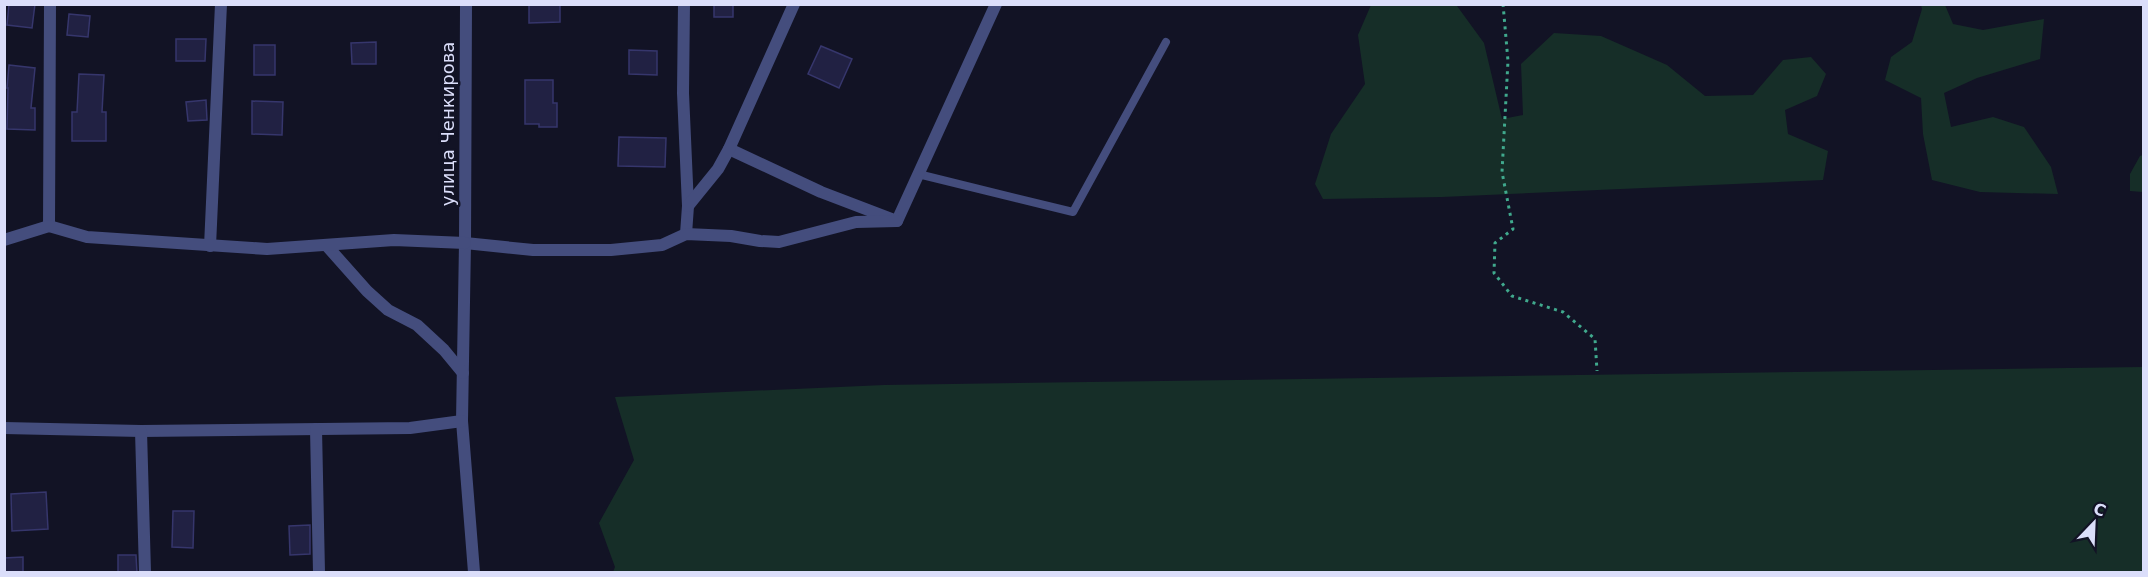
<svg xmlns="http://www.w3.org/2000/svg" width="2148" height="577" font-family="'DejaVu Sans',sans-serif">
	<style>
		.green { fill: #162e28 }
		.building { fill: #212143; stroke: #36366c; stroke-width: 1.5 }
		.lines { fill: none; stroke-linecap: round; stroke-linejoin: round }
		.path { stroke: #40a98d; stroke-width: 3; stroke-dasharray: 3 4.5; stroke-linecap: butt }
		.service { stroke: #444d7d; stroke-width: 8 }
		.minor { stroke: #444d7d; stroke-width: 12 }
		.tertiary { stroke: #444d7d; stroke-width: 12 }
		.labels { text-anchor: middle; stroke-width: 5; stroke-linejoin: round; paint-order: stroke }
		.street-label { font-size: 18px; fill: #dbdefa; stroke: #121325 }
	</style>
	<rect width="100%" height="100%" fill="#121325"/>
	<g class="green">
		<polygon points="1451,5 1457,6 1484,43 1502,119 1523,115 1521,64 1554,33 1601,36 1667,65 1705,96 1753,95 1783,60 1811,57 1826,74 1817,96 1785,110 1788,134 1828,151 1823,180 1442,197 1323,199 1315,184 1331,134 1365,84 1358,35 1371,5"/>
		<polygon points="1921,5 1945,5 1953,24 1983,30 2044,19 2040,59 1977,78 1944,93 1951,127 1993,117 2024,127 2051,167 2058,194 1980,192 1932,180 1923,134 1921,98 1885,80 1891,57 1912,42 1922,9"/>
		<polygon points="2143,155 2143,192 2130,191 2130,174 2140,156"/>
		<polygon points="2143,367 2143,572 613,572 615,567 599,523 634,460 615,397 884,385"/>
	</g>
	<g class="building">
		<polygon points="9,4 35,4 32,28 7,25"/>
		<polygon points="529,4 560,4 560,22 529,23"/>
		<rect x="714" y="4" width="19" height="13"/>
		<polygon points="69,14 90,16 88,37 67,35"/>
		<polygon points="176,39 206,39 205,61 176,61"/>
		<polygon points="376,42 376,64 352,64 351,43"/>
		<rect x="254" y="45" width="21" height="30"/>
		<polygon points="821,46 852,59 839,88 808,74"/>
		<polygon points="629,50 657,51 657,75 629,74"/>
		<polygon points="9,65 35,68 31,108 35,108 35,130 7,129 8,88 7,88"/>
		<polygon points="79,74 104,75 102,112 106,112 106,141 72,141 72,112 77,112"/>
		<polygon points="525,80 553,80 553,103 557,103 557,127 539,127 539,124 525,124"/>
		<polygon points="206,100 207,120 188,121 186,102"/>
		<polygon points="252,101 283,102 282,135 252,134"/>
		<polygon points="619,137 666,138 665,167 618,166"/>
		<polygon points="46,492 48,529 12,531 11,494"/>
		<polygon points="173,511 194,511 193,548 172,547"/>
		<polygon points="310,525 310,554 290,555 289,526"/>
		<polygon points="118,555 136,555 137,573 118,573"/>
		<polygon points="23,557 23,573 4,573 4,558"/>
	</g>
	<g class="lines">
		<polyline class="path" points="1503,4 1508,61 1502,172 1513,229 1495,243 1494,273 1512,296 1563,312 1595,339 1597,371"/>
		<polyline class="service" points="918,174 1073,212 1166,42"/>
		<g class="minor">
			<polyline points="466,4 465,243 462,421 474,572"/>
			<polyline points="684,4 683,93 688,206 686,234"/>
			<polyline points="729,149 821,192 897,221 996,4"/>
			<polyline points="688,206 718,169 729,149 794,4"/>
			<polyline points="49,226 50,4"/>
			<polyline points="465,243 533,250 611,250 662,245 686,234 731,236 760,241 779,242 856,222 897,221"/>
			<polyline points="210,246 221,4"/>
			<polyline points="327,246 367,291 388,310 417,325 444,350 463,373"/>
			<polyline points="4,428 141,431 410,428 462,421"/>
			<polyline points="316,429 319,572"/>
			<polyline points="141,431 145,572"/>
		</g>
		<polyline class="tertiary" points="4,240 49,226 87,237 267,249 394,240 465,243"/>
	</g>
	<g class="labels">
		<g class="street-label">
			<text transform="translate(448 124) rotate(-90)" y="6">улица Ченкирова</text>
		</g>
	</g>
	<rect width="2148" height="577" fill="none" stroke="#dbdefa" stroke-width="12"/>
	<g transform="translate(2094 523) rotate(23)" stroke="#121325" stroke-width="4.5" paint-order="stroke">
	<path d="M0-4.5L10 22L0 15L-10 22Z" fill="#dbdefa"/>
	<text y="-9" font-size="16" font-weight="bold" text-anchor="middle" fill="#dbdefa">С</text>
	</g>
</svg>
